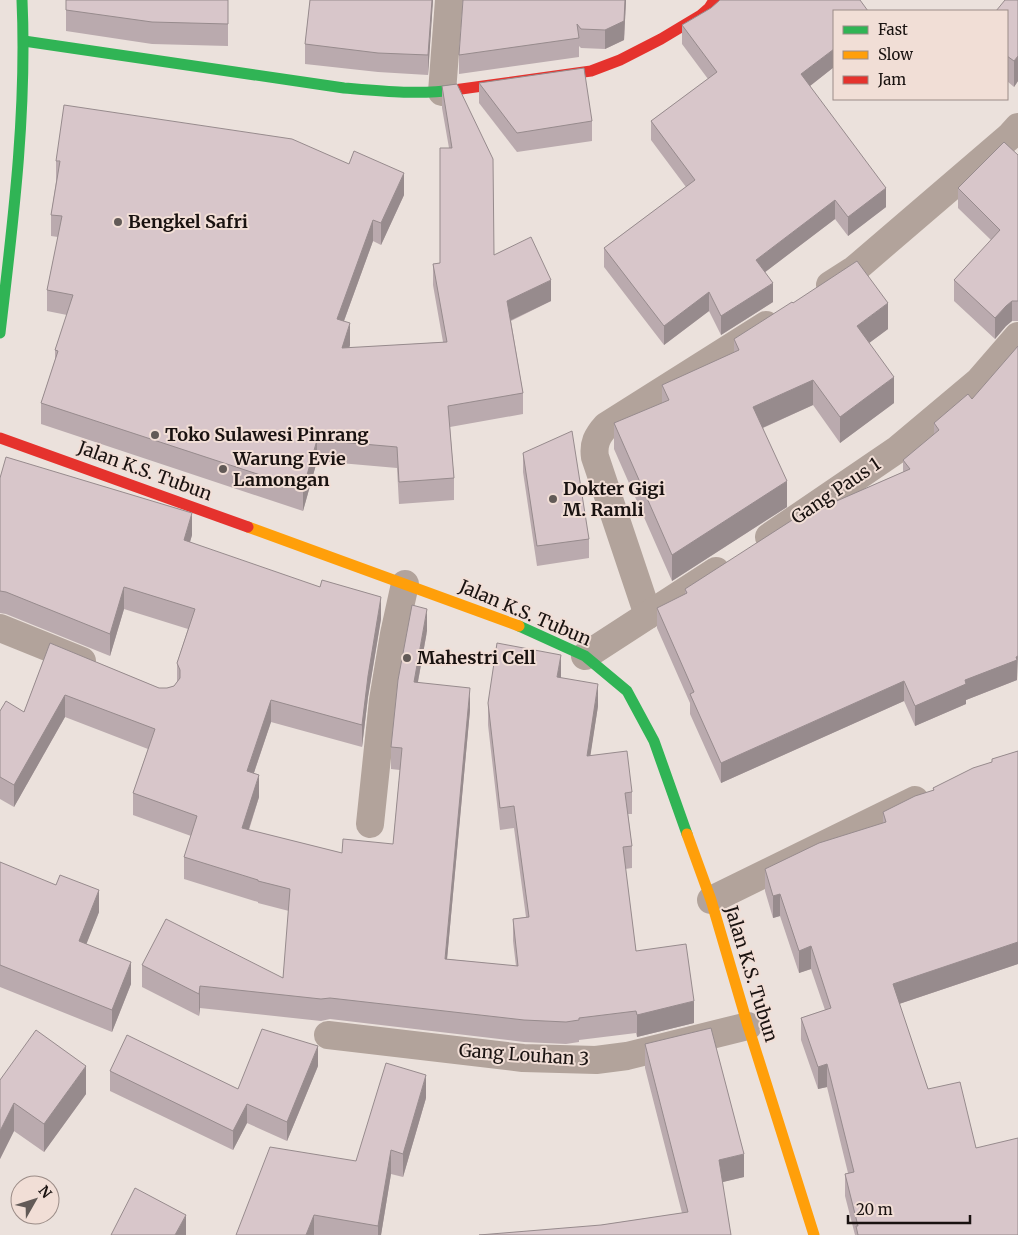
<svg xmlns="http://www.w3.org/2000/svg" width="1018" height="1235" font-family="Merriweather,serif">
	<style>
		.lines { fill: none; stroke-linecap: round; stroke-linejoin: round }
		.street { stroke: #b2a39b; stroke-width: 28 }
		.fast { stroke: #30b455; stroke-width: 11 }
		.slow { stroke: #ff9f0a; stroke-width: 11 }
		.jam { stroke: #e5322d; stroke-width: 11 }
		.wall { fill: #baaaae }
		.shaded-wall { fill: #978b8d }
		.building { fill: #d8c6ca; stroke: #978b8d }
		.poi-dot { fill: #625a57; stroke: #f1ded6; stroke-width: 2 }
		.labels { text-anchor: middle; stroke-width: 4; stroke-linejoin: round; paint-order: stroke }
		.poi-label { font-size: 18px; font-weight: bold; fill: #191210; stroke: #f1ded6; text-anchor: start }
		.street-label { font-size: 18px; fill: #191210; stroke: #f1ded6 }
	</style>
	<rect width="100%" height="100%" fill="#ebe1dc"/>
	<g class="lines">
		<g class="street">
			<polyline points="442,92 449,0"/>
			<polyline points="830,285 855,269 1009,137 1018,127"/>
			<polyline points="769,537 898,449 979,381 1018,336"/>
			<path d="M648,615L595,457C593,444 597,436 606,426L766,325"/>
			<polyline points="0,628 82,661"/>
			<polyline points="585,656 716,571"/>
			<polyline points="370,824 383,700 394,634 405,584"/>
			<polyline points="711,900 915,800"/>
			<polyline points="328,1035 523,1058 596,1060 627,1056 748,1026"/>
		</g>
		<g class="fast">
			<path d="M24,41L344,88C380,91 418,95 454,90"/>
			<path d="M0,333C13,222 27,112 22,0"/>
			<polyline points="519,626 585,656 627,691 654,741 687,834"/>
		</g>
		<g class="slow">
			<polyline points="248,527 519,626"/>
			<polyline points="687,834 711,900 748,1026 814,1235"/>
		</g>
		<g class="jam">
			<polyline points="454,90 591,71 620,60 661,39 701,15 709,8 714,0"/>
			<polyline points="0,438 248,527"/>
		</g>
	</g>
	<g class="wall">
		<polygon points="66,0 228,0 228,46 152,44 66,31"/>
		<polygon points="310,0 433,0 428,75 378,72 305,64 305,44"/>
		<polygon points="463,0 626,0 624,40 605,49 581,48 579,46 579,57 459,74 459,55"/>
		<polygon points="1018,0 1018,81 1014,87 1007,81 1007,11"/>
		<polygon points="711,8 834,67 810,86 886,207 848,236 835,219 765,272 773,302 721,335 709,311 664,345 604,267 604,248 686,187 651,140 651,121 708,79 682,44 682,25"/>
		<polygon points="479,83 592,121 592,141 517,152 479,103"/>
		<polygon points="442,86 494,255 551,301 511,321 523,393 523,414 450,427 454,478 454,500 399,504 397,468 317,461 303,511 41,424 41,403 55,360 55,350 67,315 47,311 47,290 58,237 51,236 51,215 56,182 56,161 404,195 381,245 373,241 344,321 350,345 349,348 443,342 433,285 433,264 440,263 449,148 442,108"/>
		<polygon points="1018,155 1018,321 1012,321 1006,326 995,339 954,301 954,280 991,240 958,208 958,188"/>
		<polygon points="793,303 888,329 869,343 894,403 840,443 813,405 763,428 787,507 672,581 614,449 614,423 662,403 662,385 734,353 734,339"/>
		<polygon points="968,394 1017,680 966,700 966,704 915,726 904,701 721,783 690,714 690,703 657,628 657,608 685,594 685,589 800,517 903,472 903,460 934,434 934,423"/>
		<polygon points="523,453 589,539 589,558 537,566 523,472"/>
		<polygon points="0,478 192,535 190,542 381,619 368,697 362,747 271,722 254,773 259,797 249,830 342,853 393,844 400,770 391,769 391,747 427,631 418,682 470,710 447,959 516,966 513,941 513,919 526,917 514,828 500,830 488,725 488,703 560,677 598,706 590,756 632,792 632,814 628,814 632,846 632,868 625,869 636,951 694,1023 637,1037 636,1033 579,1040 579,1042 566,1044 524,1042 330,1019 321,1021 200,1008 199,1016 142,987 142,965 283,978 289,911 258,903 258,902 184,879 184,857 191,836 133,815 133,793 148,749 65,717 14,807 0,799 0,711 24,712 50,643 159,688 167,688 174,686 177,682 177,663 188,629 124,609 110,656 6,614 0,613"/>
		<polygon points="1018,751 1018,964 899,1004 928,1089 976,1148 1018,1235 855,1235 845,1196 845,1174 848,1173 827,1087 818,1089 801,1040 801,1018 825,1010 811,969 799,973 780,916 773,918 765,891 765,869 883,823 883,812 933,791 933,788 992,762 992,759"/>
		<polygon points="0,862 99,912 86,944 131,984 112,1032 0,987"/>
		<polygon points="645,1044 744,1177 722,1182 731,1235 601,1225 682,1213 645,1068"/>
		<polygon points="318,1066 287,1141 247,1123 233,1150 110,1091 110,1071 238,1089"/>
		<polygon points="0,1080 86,1094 44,1152 14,1131 0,1159"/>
		<polygon points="426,1098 403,1177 391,1174 381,1235 236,1235 356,1161"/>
	</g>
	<g class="shaded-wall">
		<polygon points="432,0 433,0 428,75 428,55"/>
		<polygon points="625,0 626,0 624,40 605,49 605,30"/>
		<polygon points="834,49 834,67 801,93 801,74"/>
		<polygon points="1018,56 1018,81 1014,87 1014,61"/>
		<polygon points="404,173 404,195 381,245 381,223"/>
		<polygon points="886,188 886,207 848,236 848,217"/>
		<polygon points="835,200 835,219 756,279 756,260"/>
		<polygon points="373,220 373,241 337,340 337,319"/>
		<polygon points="551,280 551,301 507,322 507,301"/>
		<polygon points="773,283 773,302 721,335 721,316"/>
		<polygon points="709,292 709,311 664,345 664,326"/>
		<polygon points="1012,301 1012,321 1006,326 995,339 995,318 1006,306"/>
		<polygon points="888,303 888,329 857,352 857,326"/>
		<polygon points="350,323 350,345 342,370 342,348"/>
		<polygon points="894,377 894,403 840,443 840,417"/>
		<polygon points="813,380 813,405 753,432 753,407"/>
		<polygon points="317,440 317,461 303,511 303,489"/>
		<polygon points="787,481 787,507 672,581 672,555"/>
		<polygon points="192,513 192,535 184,562 184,540"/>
		<polygon points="124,587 124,609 110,656 110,634"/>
		<polygon points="381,597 381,619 368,697 362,747 362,725 368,676"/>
		<polygon points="427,609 427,631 414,703 414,682"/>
		<polygon points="561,655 561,677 557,699 557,677"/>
		<polygon points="1018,656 1017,680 966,700 966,704 915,726 915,706 965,680"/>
		<polygon points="904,681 904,701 721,783 721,763"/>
		<polygon points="598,684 598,706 587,778 587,756"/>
		<polygon points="470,688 470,710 445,981 445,959"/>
		<polygon points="65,695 65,717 14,807 14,785"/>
		<polygon points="271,700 271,722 247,793 247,771"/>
		<polygon points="259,775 259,797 242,850 242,828"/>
		<polygon points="99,890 99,912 79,963 79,941"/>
		<polygon points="780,894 780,916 773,918 773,896"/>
		<polygon points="1018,942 1018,964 893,1006 893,984"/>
		<polygon points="811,946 811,969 799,973 799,951"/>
		<polygon points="131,962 131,984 112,1032 112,1010"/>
		<polygon points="200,986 200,1008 199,1016 199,994"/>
		<polygon points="694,1001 694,1023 637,1037 637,1015"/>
		<polygon points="318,1046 318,1066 287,1141 287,1122"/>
		<polygon points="827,1064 827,1087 818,1089 818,1067"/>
		<polygon points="86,1066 86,1094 44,1152 44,1124"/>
		<polygon points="426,1075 426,1098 403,1177 403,1154"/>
		<polygon points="14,1103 14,1131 0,1159 0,1131"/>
		<polygon points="247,1104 247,1123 233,1150 233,1131"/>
		<polygon points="391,1150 391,1174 381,1235 378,1235 378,1226"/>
		<polygon points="744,1154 744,1177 719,1183 719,1160"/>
		<polygon points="186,1215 186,1235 175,1235"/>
		<polygon points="314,1215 314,1235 306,1235"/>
	</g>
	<g class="building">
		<polygon points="66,0 228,0 228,24 152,22 66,10"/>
		<polygon points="310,0 432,0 428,55 378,53 305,44"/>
		<polygon points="463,0 625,0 624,21 605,30 581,29 577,24 579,38 459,55"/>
		<polygon points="720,0 860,0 868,11 834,11 834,49 801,74 886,188 848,217 835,200 756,260 773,283 721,316 709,292 664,326 604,248 695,180 651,121 717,72 682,25 711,8"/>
		<polygon points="1005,0 1018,0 1018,56 1014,61 1007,56 1007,11 996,11"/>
		<polygon points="584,68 592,121 517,133 479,83"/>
		<polygon points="457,84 493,159 494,255 531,237 551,280 507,301 523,393 448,406 454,478 399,482 397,447 317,440 303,489 41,403 58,351 55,350 73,295 47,290 62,216 51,215 60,161 56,161 64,105 292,139 349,164 354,151 404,173 381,223 373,220 337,319 350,323 342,348 447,342 433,264 440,263 440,148 452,148 442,86"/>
		<polygon points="1004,142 1018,155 1018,301 1012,301 1006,306 995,318 954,280 1000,230 958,188"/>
		<polygon points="857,261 888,303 857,326 894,377 840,417 813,380 753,407 787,481 672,555 614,423 669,400 662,385 739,350 734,339 792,302 793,303"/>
		<polygon points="1018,346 1018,656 1016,657 1017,660 965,680 966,684 915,706 904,681 721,763 690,694 694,692 657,608 687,593 685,589 800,515 800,517 910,469 903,460 939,430 934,423 968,394 972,399"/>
		<polygon points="572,431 589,539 537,546 523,453"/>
		<polygon points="6,457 192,513 184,540 320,587 322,580 381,597 368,676 362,725 271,700 247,771 259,775 242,828 342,853 343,839 393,844 402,748 391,747 398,680 412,605 427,609 414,682 470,688 445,959 518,966 513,919 529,917 514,806 500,808 488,703 497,643 561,655 557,677 598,684 587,756 627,751 632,792 625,793 632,846 623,847 636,951 686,944 694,1001 637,1015 636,1011 579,1018 579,1020 566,1022 524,1020 330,998 321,999 200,986 199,994 142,965 166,919 283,978 290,889 258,881 258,880 184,857 197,816 133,793 155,729 65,695 14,785 0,777 0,711 6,701 24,712 50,643 159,688 167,688 174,686 180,678 180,670 177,663 195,609 124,587 110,634 6,592 0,591 0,478"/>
		<polygon points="1018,751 1018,942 893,984 928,1089 960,1082 976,1148 1018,1138 1018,1235 858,1235 856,1226 858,1226 845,1174 854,1172 827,1064 818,1067 801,1018 831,1008 811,946 799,951 780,894 773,896 765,869 819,843 886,822 883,812 915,796 934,790 933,788 973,768 992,762 992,759"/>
		<polygon points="0,862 56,885 60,875 99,890 79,941 131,962 112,1010 0,965"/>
		<polygon points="711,1028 744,1154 719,1160 731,1235 479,1235 601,1225 688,1212 645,1044"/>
		<polygon points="262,1029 318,1046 287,1122 247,1104 233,1131 110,1071 127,1035 238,1089"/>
		<polygon points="36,1030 86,1066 44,1124 14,1103 0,1131 0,1080"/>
		<polygon points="386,1063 426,1075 403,1154 391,1150 378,1226 314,1215 306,1235 236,1235 270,1147 356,1161"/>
		<polygon points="135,1188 186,1215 175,1235 111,1235"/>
	</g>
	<g class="poi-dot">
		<circle cx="118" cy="222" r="5"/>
		<circle cx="155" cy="435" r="5"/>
		<circle cx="223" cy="469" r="5"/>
		<circle cx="553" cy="499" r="5"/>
		<circle cx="407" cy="658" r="5"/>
	</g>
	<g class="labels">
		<g class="poi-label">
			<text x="128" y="228">Bengkel Safri</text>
			<text x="165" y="441">Toko Sulawesi Pinrang</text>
			<text x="233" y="465">Warung Evie<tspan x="233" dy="21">Lamongan</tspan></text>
			<text x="563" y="495">Dokter Gigi<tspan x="563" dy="21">M. Ramli</tspan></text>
			<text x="417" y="664">Mahestri Cell</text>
		</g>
		<g class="street-label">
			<text transform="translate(145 471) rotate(20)" y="6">Jalan K.S. Tubun</text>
			<text transform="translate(836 491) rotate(-34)" y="6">Gang Paus 1</text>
			<text transform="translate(525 613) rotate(23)" y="6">Jalan K.S. Tubun</text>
			<text transform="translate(751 974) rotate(73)" y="6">Jalan K.S. Tubun</text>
			<text transform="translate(524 1055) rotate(4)" y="6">Gang Louhan 3</text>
		</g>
	</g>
	<rect x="833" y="10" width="175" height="90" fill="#f1ded6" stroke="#9b8c87"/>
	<rect x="843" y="26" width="25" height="8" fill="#30b455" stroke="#9b8c87"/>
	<text x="878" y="35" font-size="15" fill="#191210">Fast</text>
	<rect x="843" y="51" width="25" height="8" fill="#ff9f0a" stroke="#9b8c87"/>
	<text x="878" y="60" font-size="15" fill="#191210">Slow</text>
	<rect x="843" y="76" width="25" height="8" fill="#e5322d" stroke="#9b8c87"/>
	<text x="878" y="85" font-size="15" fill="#191210">Jam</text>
	<g transform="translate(35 1200) rotate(51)"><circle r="24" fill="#f1ded6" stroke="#9b8c87"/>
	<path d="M0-4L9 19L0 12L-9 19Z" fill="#625a57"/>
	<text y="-8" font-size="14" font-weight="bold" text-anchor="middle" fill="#191210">N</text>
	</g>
	<path d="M848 1215v8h122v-8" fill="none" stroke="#191210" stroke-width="2.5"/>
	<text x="856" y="1215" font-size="15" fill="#191210" stroke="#f1ded6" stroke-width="4" paint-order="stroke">20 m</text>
</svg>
